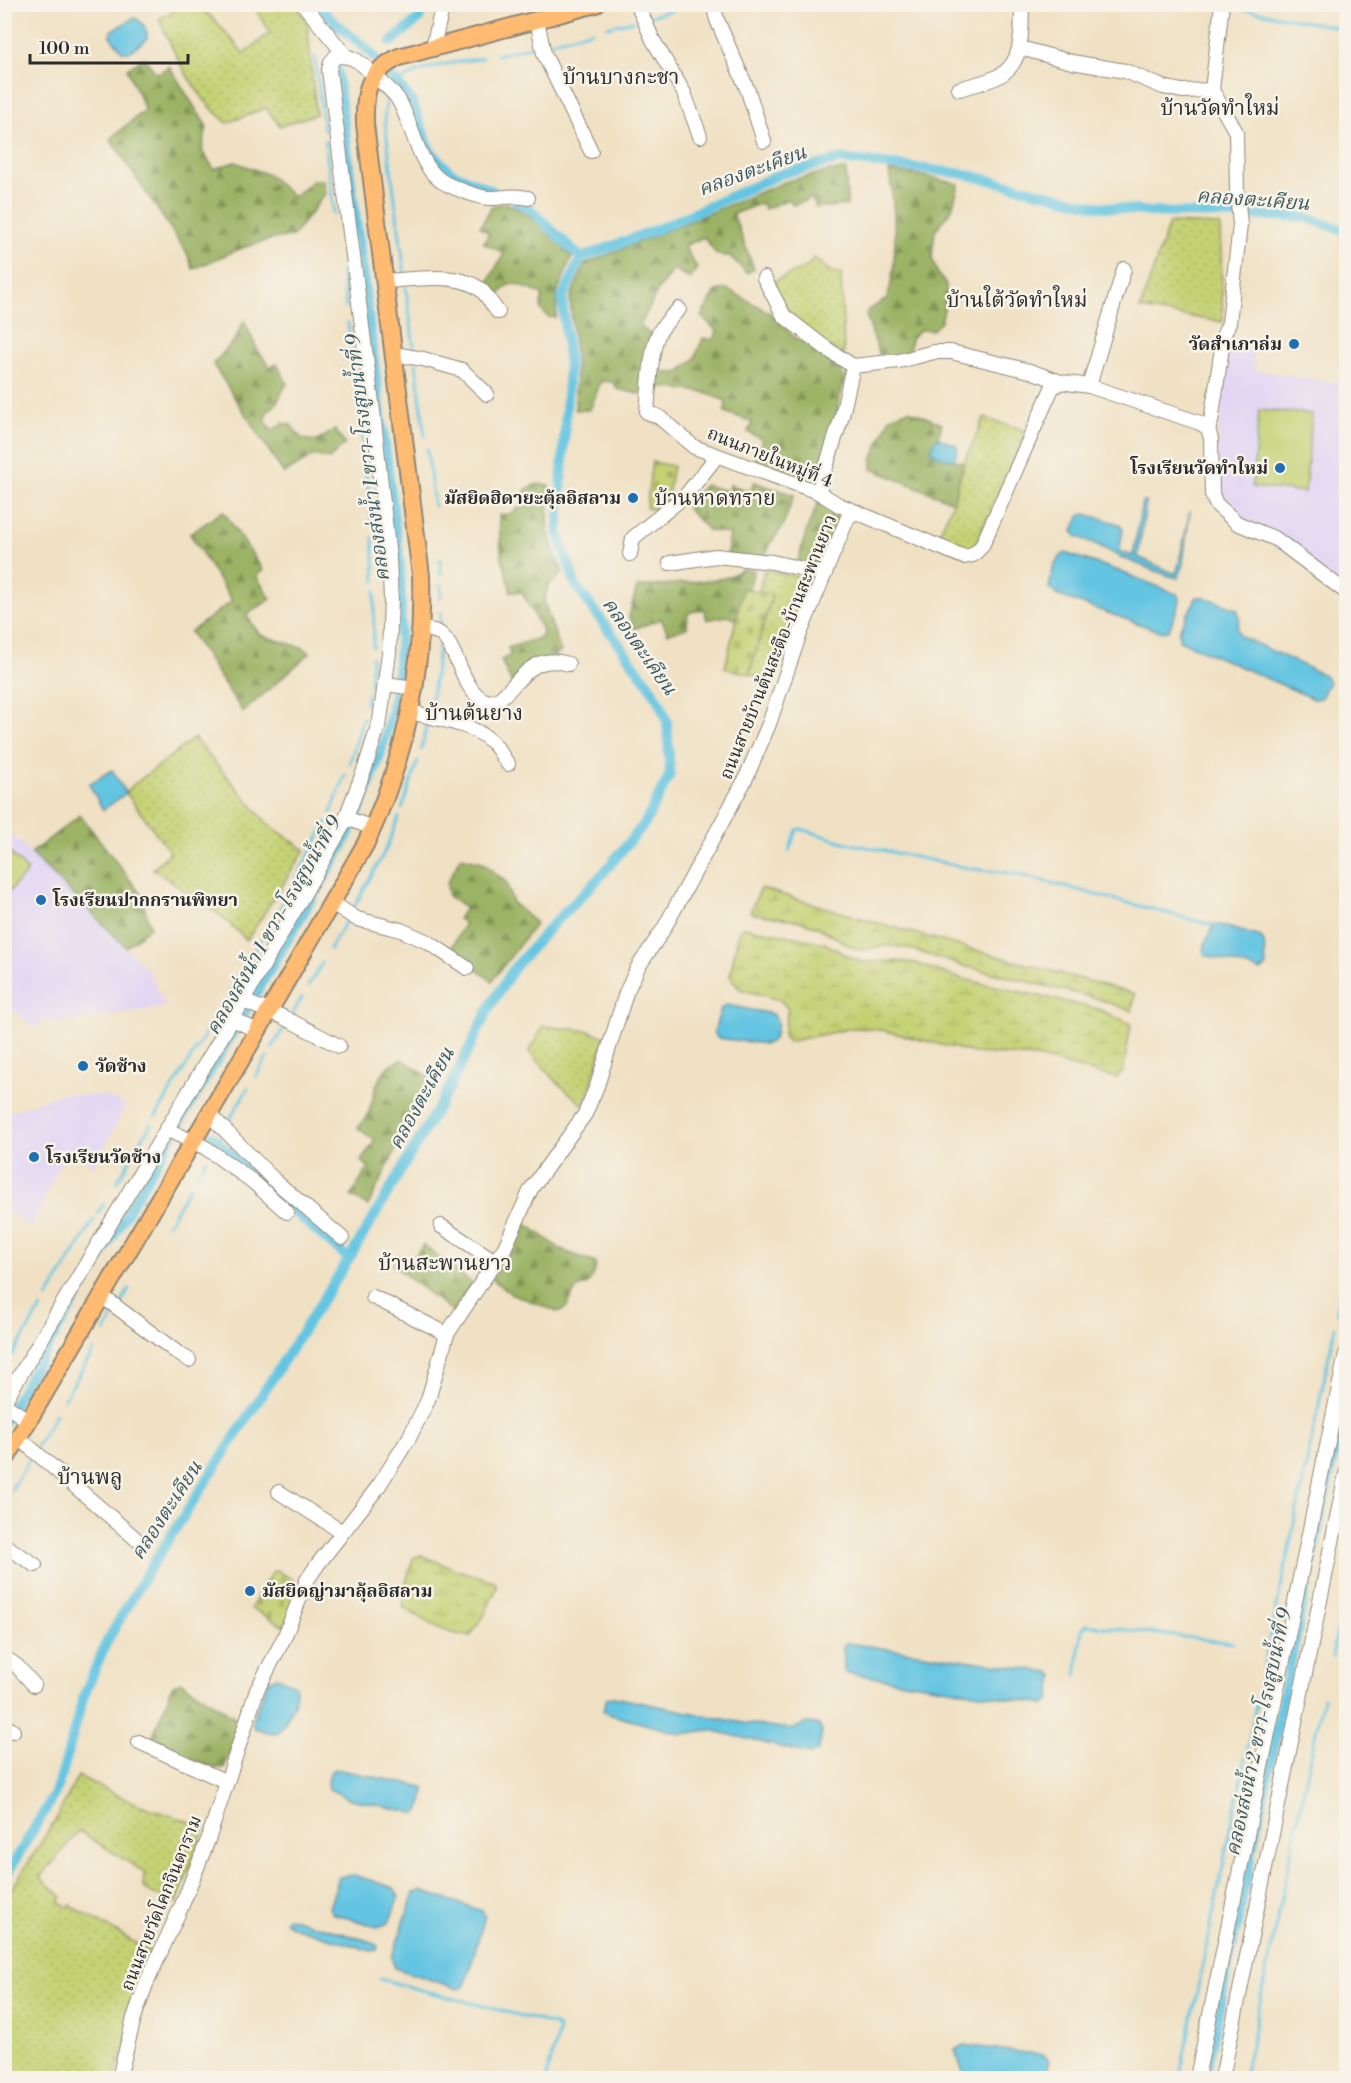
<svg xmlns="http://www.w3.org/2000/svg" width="1351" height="2083" font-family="'Libre Bodoni','Noto Serif Thai',serif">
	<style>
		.built { fill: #e1d4f4 }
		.grass { fill: url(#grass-dots); stroke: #787e4f; stroke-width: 1.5 }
		.forest { fill: url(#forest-firs); stroke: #636f48; stroke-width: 1.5 }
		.wetland { fill: url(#wetland-marsh); stroke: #787e4f; stroke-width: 1.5 }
		.cemetery { fill: url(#cemetery-stones); stroke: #787e4f; stroke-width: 1.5 }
		.park { fill: #c4d173; stroke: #787e4f; stroke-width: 1.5 }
		.water { fill: #64c5e2; stroke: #487886; stroke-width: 1.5 }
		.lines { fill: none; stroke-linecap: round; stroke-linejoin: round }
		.stream { stroke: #64c5e2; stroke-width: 3 }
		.canal { stroke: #64c5e2; stroke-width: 10 }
		.minor-casing { stroke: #8e8678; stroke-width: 16 }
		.major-casing { stroke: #8e8678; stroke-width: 20 }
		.minor { stroke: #fff; stroke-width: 14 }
		.major { stroke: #ffbb71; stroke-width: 16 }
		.poi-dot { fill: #1f6fb2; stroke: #f7f3e8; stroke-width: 2 }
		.labels { text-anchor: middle; stroke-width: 5; stroke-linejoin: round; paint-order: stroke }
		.poi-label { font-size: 18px; font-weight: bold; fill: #2b2b2b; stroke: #f7f3e8; text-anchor: start }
		.street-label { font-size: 18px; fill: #2b2b2b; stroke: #f7f3e8 }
		.water-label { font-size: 20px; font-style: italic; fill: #3c5962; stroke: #f7f3e8 }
		.quarter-label { font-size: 21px; fill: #2b2b2b; stroke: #f7f3e8 }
	</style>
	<defs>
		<pattern id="grass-dots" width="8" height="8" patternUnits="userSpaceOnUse" patternTransform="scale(1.5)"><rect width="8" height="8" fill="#c4d173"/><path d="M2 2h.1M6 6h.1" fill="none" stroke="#a9b464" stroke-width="1.8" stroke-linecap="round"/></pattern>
		<pattern id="forest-firs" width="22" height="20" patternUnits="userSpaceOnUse" patternTransform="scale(1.5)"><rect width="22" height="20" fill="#9bb365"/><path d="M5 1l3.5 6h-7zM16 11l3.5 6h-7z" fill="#7f9253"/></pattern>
		<pattern id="wetland-marsh" width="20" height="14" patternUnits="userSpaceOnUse" patternTransform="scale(1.5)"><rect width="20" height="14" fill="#c4d173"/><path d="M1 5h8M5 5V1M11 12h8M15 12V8" fill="none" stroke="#a9b464"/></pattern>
		<pattern id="cemetery-stones" width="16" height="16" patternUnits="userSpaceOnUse" patternTransform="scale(1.5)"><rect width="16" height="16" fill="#c4d173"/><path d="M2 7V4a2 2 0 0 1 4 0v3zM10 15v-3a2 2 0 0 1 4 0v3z" fill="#a9b464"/></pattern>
	</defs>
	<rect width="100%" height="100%" fill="#f7f3e8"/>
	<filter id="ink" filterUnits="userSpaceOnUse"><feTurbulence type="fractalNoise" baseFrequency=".0167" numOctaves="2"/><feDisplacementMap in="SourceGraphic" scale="12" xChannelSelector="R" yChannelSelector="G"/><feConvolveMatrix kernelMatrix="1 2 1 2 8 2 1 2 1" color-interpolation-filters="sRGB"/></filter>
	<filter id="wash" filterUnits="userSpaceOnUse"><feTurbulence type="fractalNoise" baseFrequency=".008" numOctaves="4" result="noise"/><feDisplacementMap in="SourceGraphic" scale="24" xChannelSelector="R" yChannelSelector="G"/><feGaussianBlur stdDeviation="1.35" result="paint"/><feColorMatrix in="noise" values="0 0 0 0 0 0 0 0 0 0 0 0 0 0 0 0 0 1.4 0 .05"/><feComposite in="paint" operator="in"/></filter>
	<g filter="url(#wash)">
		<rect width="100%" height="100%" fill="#f0e1c4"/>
		<g class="built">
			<polygon points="1230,336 1254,353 1254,370 1338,383 1343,462 1346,474 1346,589 1244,525 1220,504 1215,483 1225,364"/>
			<polygon points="5,828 148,970 165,1007 58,1023 49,1018 34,1029 5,1002"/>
			<polygon points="60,1094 105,1096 126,1105 94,1167 68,1147 31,1227 5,1209 5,1114"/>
		</g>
		<g class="grass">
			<path d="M187,4C206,4 232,40 244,54L270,32L254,7L258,5H295L307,21L316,114L280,126L266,108L227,123C195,97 175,56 159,19Z"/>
			<polygon points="1169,223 1220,225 1223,322 1140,309"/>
			<polygon points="814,258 831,272 841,274 844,356 796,324 772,286 774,281 807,267"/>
			<polygon points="984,418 1027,431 972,551 961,554 935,543 953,502 964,462"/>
			<polygon points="764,570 809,579 811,586 776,675 771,680 749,674 772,596 759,592"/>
			<polygon points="194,738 267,823 305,850 247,940 220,915 153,869 170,852 126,793 132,786"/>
			<polygon points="543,1026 588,1031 605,1037 590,1088 583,1105 558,1083 529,1052"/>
			<polygon points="78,1776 134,1803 205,1827 177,1902 154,1895 143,1887 144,1872 79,1831 40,1877 62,1897 59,1901 68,1908 70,1905 155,1954 114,2078 5,2078 5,1913 11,1890 57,1817"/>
		</g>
		<g class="forest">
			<path d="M144,58L157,74L169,66L207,127L202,151L214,169L235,162L269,175L293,197L313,181L323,180L325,194L293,236C257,239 226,255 193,269L187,253L110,139L145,110L127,69Z"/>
			<polygon points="846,170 847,205 816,208 812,198 793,205 789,199 765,209 762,203 733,214 754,269 747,273 730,256 717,255 704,237 684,246 697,268 690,279 674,269 658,290 640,326 651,335 647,372 677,373 694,360 703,338 714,340 717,331 701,316 716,291 727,289 769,312 792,335 841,370 844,378 832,437 815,483 803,479 800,487 752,468 763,440 748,432 752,422 725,412 726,401 703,392 650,386 639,394 617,389 613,382 601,381 590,410 575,410 576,367 570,298 585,264 787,181 830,171"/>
			<path d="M889,171L919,175L959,184L952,209L935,231L932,257L938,275L946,284V301L941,322L932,330H920L911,338L909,353L886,361L880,356L866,315L868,310L887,299C899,262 895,209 889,171Z"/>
			<path d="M506,203C533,213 552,236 572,257L557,293L556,318L549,317L541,310L542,294L516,284L508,285L497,297L486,286L504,253L484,243L489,233L480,227L492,206Z"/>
			<polygon points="244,321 257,349 270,367 277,364 287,383 276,404 266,413 266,423 273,430 283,423 291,425 302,439 317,441 335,430 345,444 329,459 314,455 284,474 213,364 234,341"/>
			<polygon points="909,410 942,424 938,438 935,440 950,460 964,462 953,502 872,469 872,460 890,417"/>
			<polygon points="754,482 794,495 783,526 771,542 764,560 727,555 730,534 708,530 686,507 704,485 728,491 730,485 751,491"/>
			<polygon points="537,484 549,486 548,531 553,549 563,573 548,586 544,602 561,652 511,682 501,660 511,655 508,648 542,637 543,632 522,592 511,592 501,553 499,515 510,514 521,507 526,489"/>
			<polygon points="822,493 845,503 818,570 797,565 806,532"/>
			<polygon points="223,511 263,570 256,576 271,599 246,615 260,635 304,648 310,653 243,712 190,632 232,601 190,534"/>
			<path d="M743,569L754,570L749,589L743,588L736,619L727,616L707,620L704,609L688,613L687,628L668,633L661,619L634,629L629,616L637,587C656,586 674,584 693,582C715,579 722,582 743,569Z"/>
			<polygon points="80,815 141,894 150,927 126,947 31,853"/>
			<polygon points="461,857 482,862 506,882 513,903 536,923 492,981 450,950 465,923 458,919 466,907 448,896 447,883"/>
			<path d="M402,1059L435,1081L398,1145L368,1206L351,1196L369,1167L361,1161L375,1141L358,1128C362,1123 367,1117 369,1111C377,1090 375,1069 402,1059Z"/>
			<polygon points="525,1223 562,1250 596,1263 595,1271 588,1284 576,1289 566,1308 558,1312 510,1293 492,1279 511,1251"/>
			<polygon points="423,1245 472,1283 453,1312 393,1265 399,1256 410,1263"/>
			<polygon points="181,1682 236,1718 239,1725 224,1768 213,1768 151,1740 173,1685"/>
		</g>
		<g class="wetland">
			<path d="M761,888C884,927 1010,959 1135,994L1132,1011L1099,999L960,965L904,947L884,946L862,950L850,946L818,927L796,920L754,914L750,912Z"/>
			<polygon points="744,927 824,943 854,959 865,962 895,961 915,963 958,978 1098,1009 1131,1024 1123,1072 1116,1078 1037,1057 975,1053 881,1030 853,1028 788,1042 783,1036 788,1009 780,1000 740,989 730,976 739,931"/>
			<path d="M421,1555L457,1570L494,1581L497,1587L484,1616L470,1636C446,1635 423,1620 403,1607V1593L413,1558Z"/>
		</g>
		<g class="cemetery">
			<polygon points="652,462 673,466 666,506 660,510 646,508"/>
			<polygon points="743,588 772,595 749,674 725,668"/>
			<polygon points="277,1570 301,1585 285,1627 251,1608 272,1572"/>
		</g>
		<g class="park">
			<polygon points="1259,410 1312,414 1305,492 1252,487"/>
			<polygon points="5,848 28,871 5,896 4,896"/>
		</g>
		<g class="water">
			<path d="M134,18C143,20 148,31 147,39L129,52H123L110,36L111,31Z"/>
			<polygon points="938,438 956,445 958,448 954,460 950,460 934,454 931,450 935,440"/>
			<polygon points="1143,501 1146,503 1138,557 1173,573 1177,572 1190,511 1182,569 1178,578 1169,576 1120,557 1100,546 1076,536 1073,531 1079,516 1085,514 1119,524 1123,530 1119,551 1133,556 1142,502"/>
			<path d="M1065,553L1116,570L1177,594L1180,601L1169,630L1162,632L1057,595L1049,588C1051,575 1053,561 1065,553Z"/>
			<polygon points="1197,597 1204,597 1237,609 1240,618 1237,629 1240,636 1324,675 1329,681 1321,698 1314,699 1179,640 1179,630"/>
			<polygon points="112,770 126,793 103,810 89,784"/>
			<polygon points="1213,925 1220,925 1261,937 1264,942 1266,967 1261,971 1205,955 1203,950"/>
			<polygon points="727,1005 772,1014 778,1022 774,1039 766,1044 717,1038 714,1032 721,1008"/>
			<polygon points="847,1643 1049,1672 1054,1676 1050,1699 1045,1704 847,1673 844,1669 843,1646"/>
			<path d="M277,1677L295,1685C299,1702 287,1718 279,1732L271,1733L254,1728L252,1720L268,1681Z"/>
			<polygon points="614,1697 743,1723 791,1729 808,1723 819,1725 822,1732 818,1752 810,1754 710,1730 682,1734 608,1714 603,1710 607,1698"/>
			<polygon points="335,1769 423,1787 425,1791 419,1812 414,1813 350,1799 329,1789 327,1784 331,1771"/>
			<polygon points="354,1875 394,1888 399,1896 389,1923 377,1927 332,1913 329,1908 339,1877"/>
			<polygon points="421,1891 482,1911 485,1916 465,1986 459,1989 394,1968 392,1957 414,1893"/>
			<polygon points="286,1918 295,1919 375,1943 378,1946 377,1950 371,1951 293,1927 285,1922"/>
			<polygon points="963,2045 1044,2055 1049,2060 1044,2078 965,2078 955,2050"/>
		</g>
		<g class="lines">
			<g class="stream">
				<polyline points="466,4 468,4"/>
				<polyline points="1226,6 1346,29"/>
				<polyline points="647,17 694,4"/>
				<polyline points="607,27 633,21"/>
				<polyline points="334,35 337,26"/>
				<polyline points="550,42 592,31"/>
				<polyline points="497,55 533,46"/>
				<polyline points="315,57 324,130"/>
				<path d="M395,88C409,67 459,62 483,58"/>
				<polyline points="387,99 385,109 385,123 405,275"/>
				<polyline points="325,140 334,214"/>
				<polyline points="342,272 346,307"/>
				<polyline points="406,288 414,349"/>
				<polyline points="348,323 358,404"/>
				<polyline points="416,363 425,436"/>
				<polyline points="360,417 372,525"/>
				<polyline points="427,449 434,506"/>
				<polyline points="373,538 375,581"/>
				<polyline points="440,559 441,574"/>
				<polyline points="441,598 441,585"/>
				<polyline points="440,627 441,612"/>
				<polyline points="373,647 375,591"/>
				<polyline points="370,685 372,657"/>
				<polyline points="366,704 368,694"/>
				<polyline points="430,711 439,646"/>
				<polyline points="421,750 428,720"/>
				<polyline points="350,763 363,718"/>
				<polyline points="402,809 418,761"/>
				<polyline points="331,813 345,775"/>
				<polyline points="789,850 797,830 801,829 847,843 973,869 1016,874 1213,925"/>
				<polyline points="353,909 385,851 399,817"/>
				<polyline points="330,949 346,921"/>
				<polyline points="308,986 322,963"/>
				<polyline points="230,992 278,912 327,822"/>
				<polyline points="292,1015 302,997"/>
				<polyline points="272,1048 285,1026"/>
				<polyline points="256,1076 267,1057"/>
				<polyline points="156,1116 213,1021"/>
				<polyline points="227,1124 248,1088"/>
				<polyline points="213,1147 220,1136"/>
				<polyline points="197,1175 207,1159"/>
				<polyline points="117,1182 151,1124"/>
				<polyline points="98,1214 103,1204"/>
				<polyline points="168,1224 190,1186"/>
				<polyline points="47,1298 94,1220"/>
				<polyline points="121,1304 129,1289"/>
				<polyline points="1337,1313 1346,1269"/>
				<polyline points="105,1331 114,1315"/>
				<polyline points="4,1369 41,1308"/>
				<polyline points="64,1399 94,1350"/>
				<polyline points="36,1447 56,1414"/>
				<polyline points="11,1490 31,1457"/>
				<polyline points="4,1500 7,1497"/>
				<polyline points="1269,1644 1335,1327"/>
				<polyline points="1332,1657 1346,1587"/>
				<polyline points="1076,1675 1082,1629 1087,1625 1233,1643"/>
				<path d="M380,1979C438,1995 497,2009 555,2025L559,2030L546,2078"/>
				<polyline points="1181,2070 1267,1652"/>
				<polyline points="1244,2078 1323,1698"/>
			</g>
			<g class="canal">
				<path d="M318,4C333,27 358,37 375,58"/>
				<polyline points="391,42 419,19 425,4"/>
				<polyline points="389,74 411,100 430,150 450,172 493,191"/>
				<polyline points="516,201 529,208 581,258"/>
				<polyline points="211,1136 259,1180"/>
				<polyline points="284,1203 349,1259"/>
				<path d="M4,1421L341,849C366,799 386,748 395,693C402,650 401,607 400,564L336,65"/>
				<polyline points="4,1879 54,1795 62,1774 83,1698 106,1643 142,1581 349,1259 449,1089 489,1008 514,968 553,924 599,878 645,823 670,774 667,722 660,703 649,685 576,586 558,533 569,366 562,298 581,258 660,228 781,174 842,159 964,174 1096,206 1151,212 1304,217 1346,231"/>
				<polyline points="1205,2078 1346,1393"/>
			</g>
		</g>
	</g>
	<g filter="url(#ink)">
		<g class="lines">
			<defs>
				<g id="minor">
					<polyline points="303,4 345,55"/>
					<polyline points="637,4 653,40 684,93 700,136"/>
					<polyline points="713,4 717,20 748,91 764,141"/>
					<polyline points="537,20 544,54 591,151"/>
					<polyline points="433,47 443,4"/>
					<polyline points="1020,48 1072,62 1125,71 1163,87 1182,91 1212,90"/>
					<path d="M959,89C972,85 988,82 999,76C1025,62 1021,29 1022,4"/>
					<polyline points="764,278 784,316 827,349 853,366 899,361 934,352 951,352 1030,371 1061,382 1089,386 1200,423 1208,428 1211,439 1212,494 1216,504 1237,523 1276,539 1346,592"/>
					<path d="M385,281C411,280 459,271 481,290C487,295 492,305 498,312"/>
					<path d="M679,309C672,316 665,323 660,331C650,346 649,393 647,412L659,417L694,447L818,492L839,505L856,512"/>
					<polyline points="394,354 423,359 462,370 487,394"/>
					<polyline points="1089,386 1124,269"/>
					<polyline points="1208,428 1211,422 1224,334 1229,323 1240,225 1237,192 1236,132 1212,90 1222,4"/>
					<polyline points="818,492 842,416 853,366"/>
					<polyline points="630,554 633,538 686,495 717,456"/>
					<polyline points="670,563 716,556 772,562 825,574"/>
					<path d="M421,628C426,630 435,630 439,633C458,646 462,693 486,701C511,708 521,648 568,664"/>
					<polyline points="386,684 414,688"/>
					<path d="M411,712C437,719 471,723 491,741C498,747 502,757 508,764"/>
					<polyline points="346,818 373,828"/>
					<polyline points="332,903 357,919 401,930 428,942 467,968"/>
					<polyline points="243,1001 283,1017 339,1046"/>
					<polyline points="232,1019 258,1031"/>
					<polyline points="209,1114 274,1180 342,1238"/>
					<polyline points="166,1129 206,1148 252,1181 287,1212"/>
					<polyline points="441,1226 495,1261"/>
					<polyline points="102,1296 179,1354 189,1360"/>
					<polyline points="373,1297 447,1334"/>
					<path d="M4,1402L243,1001L343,825L365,768L380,720L389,653L391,599L389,558L373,411L329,70L331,62L336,56C352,55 361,62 371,73C380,81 391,89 398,99C412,122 417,163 440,180C448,186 481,199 492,198C507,198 511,194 528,198"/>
					<polyline points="4,1404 29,1421"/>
					<polyline points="19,1438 135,1538"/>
					<polyline points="279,1492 342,1532"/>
					<polyline points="4,1545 35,1565"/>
					<polyline points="4,1657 17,1666 34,1685"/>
					<polyline points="4,1725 13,1731"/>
					<polyline points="139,1742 227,1782"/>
					<polyline points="119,2078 134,2018 146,1984 182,1905 208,1840 257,1690 284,1638 307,1580 318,1564 378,1487 409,1438 428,1400 447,1334 505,1247 531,1189 585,1114 597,1086 626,993 638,967 663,930 745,780 769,724 799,636 848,517 856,512 964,557 973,555 982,546 1052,388 1061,382"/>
					<polyline points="1197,2078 1346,1354"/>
					<polyline points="1222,2078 1346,1474"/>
				</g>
				<path id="major" d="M4,1462L238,1065L366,843C406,757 424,671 421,576L365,124C364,91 367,73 399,57L596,4"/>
			</defs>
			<use href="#minor" class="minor-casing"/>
			<use href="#major" class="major-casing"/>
			<use href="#minor" class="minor"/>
			<use href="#major" class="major"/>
		</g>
	</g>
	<g class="poi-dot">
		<circle cx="1294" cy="344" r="6"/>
		<circle cx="1280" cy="468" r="6"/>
		<circle cx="633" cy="498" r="6"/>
		<circle cx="41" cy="900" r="6"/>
		<circle cx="83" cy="1066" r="6"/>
		<circle cx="34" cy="1157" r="6"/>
		<circle cx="250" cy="1591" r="6"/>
	</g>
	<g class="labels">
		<g class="poi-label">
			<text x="1282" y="350" text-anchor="end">วัดสำเภาล่ม</text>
			<text x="1268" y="474" text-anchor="end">โรงเรียนวัดทำใหม่</text>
			<text x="621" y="504" text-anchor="end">มัสยิดฮิดายะตุ้ลอิสลาม</text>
			<text x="53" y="906">โรงเรียนปากกรานพิทยา</text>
			<text x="95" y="1072">วัดช้าง</text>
			<text x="46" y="1163">โรงเรียนวัดช้าง</text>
			<text x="262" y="1597">มัสยิดญ่ามาลุ้ลอิสลาม</text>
		</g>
		<g class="street-label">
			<text transform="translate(770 457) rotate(22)" y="6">ถนนภายในหมู่ที่ 4</text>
			<text transform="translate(778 647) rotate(-68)" y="6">ถนนสายบ้านต้นสะตือ-บ้านสะพานยาว</text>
			<text transform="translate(161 1903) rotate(-68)" y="6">ถนนสายวัดโคกจินดาราม</text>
		</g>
		<g class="water-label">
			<text transform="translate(752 170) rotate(-20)" y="7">คลองตะเคียน</text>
			<text transform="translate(1253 199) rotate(4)" y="7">คลองตะเคียน</text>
			<text transform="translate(367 458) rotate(-97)" y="7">คลองส่งน้ำ 1 ขวา-โรงสูบน้ำที่ 9</text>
			<text transform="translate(640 646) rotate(55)" y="7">คลองตะเคียน</text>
			<text transform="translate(273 925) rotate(-60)" y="7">คลองส่งน้ำ 1 ขวา-โรงสูบน้ำที่ 9</text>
			<text transform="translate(421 1098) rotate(-61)" y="7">คลองตะเคียน</text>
			<text transform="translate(166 1510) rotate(-57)" y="7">คลองตะเคียน</text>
			<text transform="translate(1258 1732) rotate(-78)" y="7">คลองส่งน้ำ 2 ขวา-โรงสูบน้ำที่ 9</text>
		</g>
		<g class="quarter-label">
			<text x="621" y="84">บ้านบางกะชา</text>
			<text x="1220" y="115">บ้านวัดทำใหม่</text>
			<text x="1017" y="307">บ้านใต้วัดทำใหม่</text>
			<text x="715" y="505">บ้านหาดทราย</text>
			<text x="474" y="720">บ้านต้นยาง</text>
			<text x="445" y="1270">บ้านสะพานยาว</text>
			<text x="90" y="1484">บ้านพลู</text>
		</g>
	</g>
	<rect width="1351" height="2083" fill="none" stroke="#f7f3e8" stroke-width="24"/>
	<path d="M30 54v9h158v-9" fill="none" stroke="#2b2b2b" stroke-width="3"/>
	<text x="39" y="54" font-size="18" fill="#2b2b2b" stroke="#f7f3e8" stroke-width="4.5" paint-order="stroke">100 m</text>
</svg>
